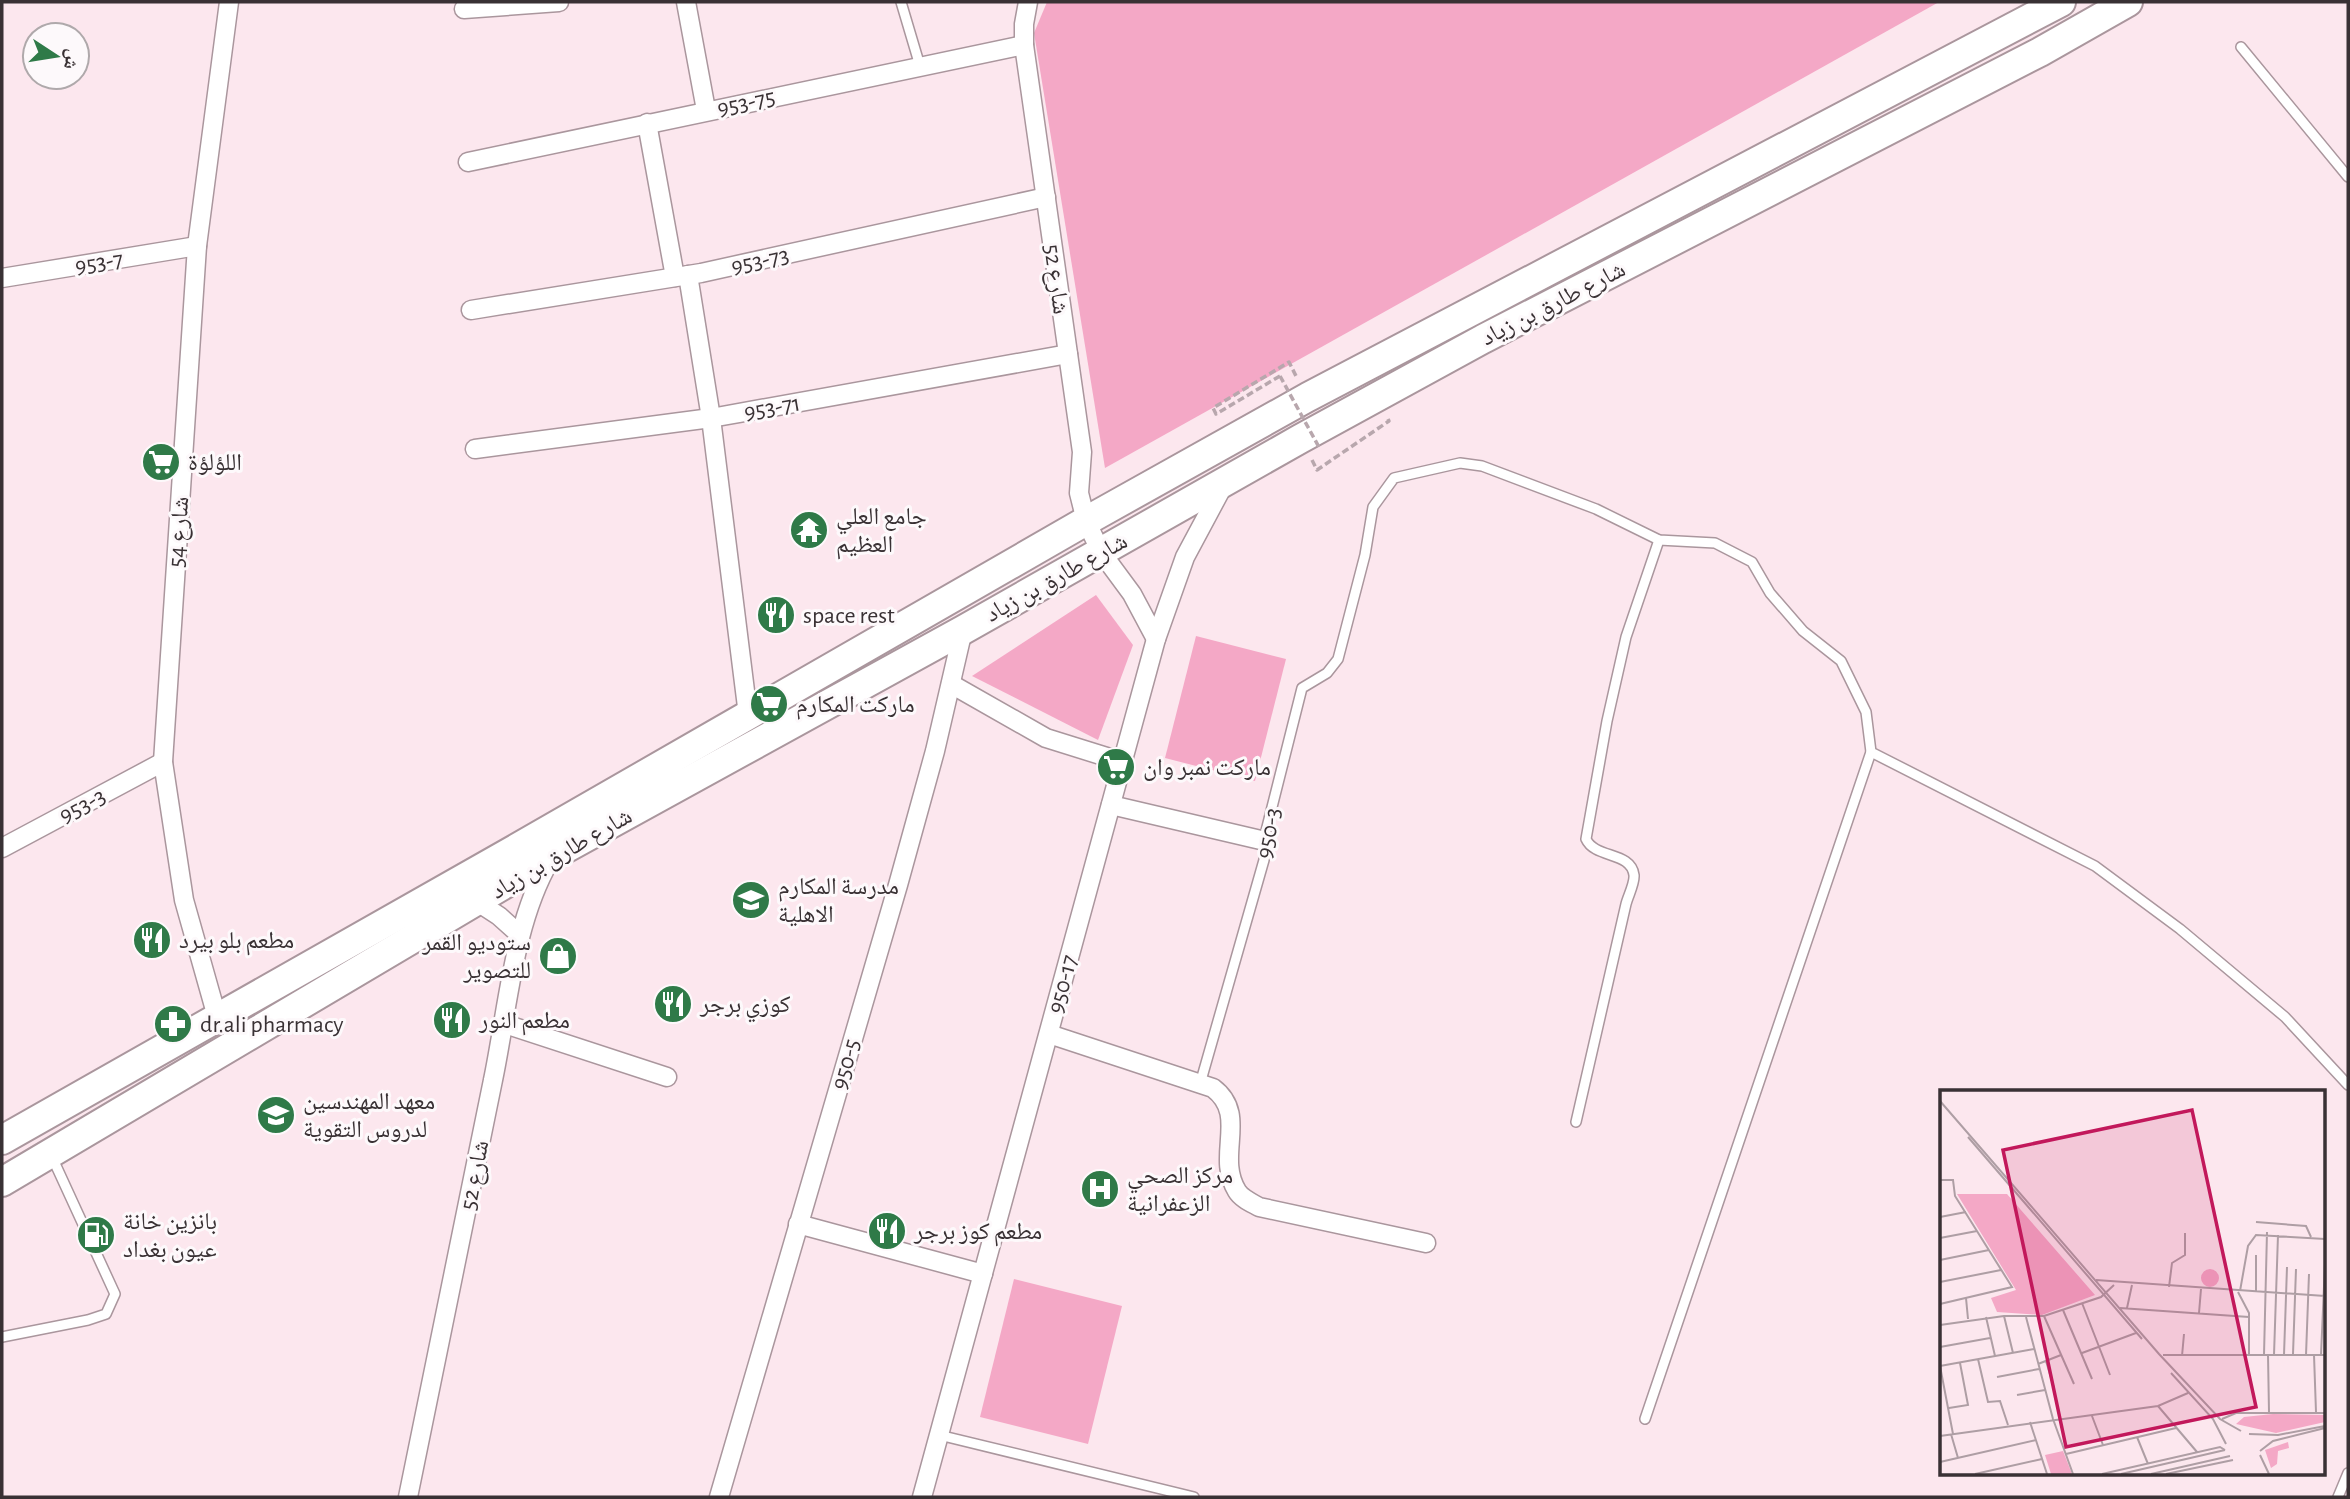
<svg xmlns="http://www.w3.org/2000/svg" width="2350" height="1499" font-family="'Alegreya Sans','Noto Naskh Arabic',sans-serif">
	<style>
		.green { fill: #f4a8c6 }
		.lines { fill: none; stroke-linecap: round; stroke-linejoin: round }
		.service-casing { stroke: #aa969d; stroke-width: 12 }
		.minor-casing { stroke: #aa969d; stroke-width: 21 }
		.primary-casing { stroke: #aa969d; stroke-width: 32 }
		.path { stroke: #b8a7ad; stroke-width: 3.5; stroke-dasharray: 7 3.5; stroke-linecap: butt }
		.service { stroke: #fff; stroke-width: 9 }
		.minor { stroke: #fff; stroke-width: 18 }
		.primary { stroke: #fff; stroke-width: 28 }
		.path-bridge { stroke: #b8a7ad; stroke-width: 3.5; stroke-dasharray: 7 3.5; stroke-linecap: butt }
		.labels { text-anchor: middle; stroke-width: 6; stroke-linejoin: round; paint-order: stroke }
		.street-label { font-size: 24px; fill: #393134; stroke: #fdf9fb }
		.poi-label { font-size: 24px; fill: #393134; stroke: #fdf9fb; text-anchor: start }
		.inset-road { fill: none; stroke: #ae9ea4; stroke-width: 2 }
		.view { fill: #c2185b; fill-opacity: 0.15; stroke: #c2185b; stroke-width: 3.5 }
		.inset-edge { fill: none; stroke: #393134; stroke-width: 3.5 }
	</style>
	<rect width="100%" height="100%" fill="#fce7ee"/>
	<g class="green">
		<polygon points="1047,2 1939,2 1105,468 1034,33"/>
		<polygon points="1096,595 1133,645 1098,740 972,676"/>
		<polygon points="1196,636 1286,659 1255,781 1165,758"/>
		<polygon points="1014,1279 1122,1306 1088,1444 980,1417"/>
	</g>
	<g class="lines">
		<defs>
			<g id="service">
				<polyline points="901,2 920,66"/>
				<polyline points="2241,47 2348,177"/>
				<polyline points="1200,1084 1264,860 1266,831 1302,688 1327,673 1338,659 1365,555 1373,507 1394,478 1460,463 1482,466 1596,509 1659,540 1715,543 1752,562 1770,593 1803,631 1841,661 1866,712 1871,752 2095,866 2180,929 2285,1017 2348,1085"/>
				<path d="M1576,1122L1626,904C1628,896 1635,883 1634,875C1631,851 1595,859 1586,839L1607,721L1626,637L1659,540"/>
				<polyline points="2,1337 88,1320 106,1314 115,1294 52,1157"/>
				<polyline points="1645,1419 1871,752"/>
				<polyline points="939,1435 1194,1497"/>
				<polyline points="2338,1497 2348,1473"/>
			</g>
			<g id="minor">
				<polyline points="686,2 706,110"/>
				<polyline points="1028,2 1024,24 1024,45 1082,452 1079,493 1086,521 1101,552 1132,594 1156,639"/>
				<polyline points="464,9 559,2"/>
				<polyline points="647,123 675,277"/>
				<polyline points="468,162 1024,45"/>
				<polyline points="688,275 711,418 748,715"/>
				<polyline points="2,278 197,246"/>
				<polyline points="471,310 701,273 1046,197"/>
				<polyline points="475,449 711,418 1068,354"/>
				<polyline points="951,684 1046,738 1123,762"/>
				<polyline points="1111,805 1265,841"/>
				<polyline points="2,848 163,762"/>
				<polyline points="476,901 499,916 520,935"/>
				<polyline points="217,1017 184,900 163,762 197,246 229,2"/>
				<polyline points="505,1024 667,1077"/>
				<path d="M1049,1034L1213,1088C1249,1115 1215,1155 1237,1191C1241,1198 1252,1203 1259,1207L1426,1243"/>
				<polyline points="798,1224 983,1274"/>
				<path d="M408,1497C437,1358 465,1219 493,1080C508,1008 513,924 550,860"/>
				<polyline points="719,1497 898,885 935,751 963,630"/>
				<polyline points="922,1497 1156,639 1185,557 1223,486"/>
			</g>
			<g id="primary">
				<polyline points="2,1140 517,848 1086,521 1308,397 2061,2"/>
				<polyline points="2,1182 552,856 963,630 1300,439 1483,339 2040,52 2128,2"/>
			</g>
		</defs>
		<use href="#service" class="service-casing"/>
		<use href="#minor" class="minor-casing"/>
		<use href="#primary" class="primary-casing"/>
		<g class="path">
			<polyline points="1280,376 1216,414 1213,408 1289,362 1296,376"/>
			<polyline points="1312,460 1317,470 1389,421 1388,419"/>
		</g>
		<use href="#service" class="service"/>
		<use href="#minor" class="minor"/>
		<use href="#primary" class="primary"/>
		<polyline class="path-bridge" points="1280,376 1320,449"/>
	</g>
	<defs>
		<symbol id="supermarket-disc" viewBox="-11 -11 22 22"><circle r="9.5" fill="#2f7a48" stroke="#fdf9fb"/><path d="M-6-5.5h2.5l.6 2H6L4.5 2H-2.5L-4.4-4H-6ZM-1.5 3.2a1.3 1.3 0 1 0 .1 0ZM3 3.2a1.3 1.3 0 1 0 .1 0Z" fill="#fff"/></symbol>
		<symbol id="temple-disc" viewBox="-11 -11 22 22"><circle r="9.5" fill="#2f7a48" stroke="#fdf9fb"/><path d="M0-6L5-2H3V0L6.5 2.5H4V6H1.5V3h-3V6H-4V2.5H-6.5L-3 0V-2H-5Z" fill="#fff"/></symbol>
		<symbol id="restaurant-disc" viewBox="-11 -11 22 22"><circle r="9.5" fill="#2f7a48" stroke="#fdf9fb"/><path d="M-5-6h1v4h1v-4h1v4h1v-4h1v5L-1.5 .5V6h-2V.5L-5-1ZM5-6V6H3V1.5H1.5Q1.5-4 5-6Z" fill="#fff"/></symbol>
		<symbol id="school-disc" viewBox="-11 -11 22 22"><circle r="9.5" fill="#2f7a48" stroke="#fdf9fb"/><path d="M0-5L7-2L0 1L-7-2ZM-4 1L0 2.5L4 1V4Q0 6-4 4Z" fill="#fff"/></symbol>
		<symbol id="shop-disc" viewBox="-11 -11 22 22"><circle r="9.5" fill="#2f7a48" stroke="#fdf9fb"/><path d="M-5-2.5h2.3a2.7 3.5 0 0 1 5.4 0H5L5.5 6h-11ZM-1.5-2.5h3a1.5 2.3 0 0 0-3 0Z" fill="#fff"/></symbol>
		<symbol id="pharmacy-disc" viewBox="-11 -11 22 22"><circle r="9.5" fill="#2f7a48" stroke="#fdf9fb"/><path d="M-2-6h4v4h4v4h-4v4h-4v-4h-4v-4h4Z" fill="#fff"/></symbol>
		<symbol id="hospital-disc" viewBox="-11 -11 22 22"><circle r="9.5" fill="#2f7a48" stroke="#fdf9fb"/><path d="M-5-5h3v3.5h4V-5h3V5h-3V1.5h-4V5h-3Z" fill="#fff"/></symbol>
		<symbol id="fuel-disc" viewBox="-11 -11 22 22"><circle r="9.5" fill="#2f7a48" stroke="#fdf9fb"/><path d="M-5.5-6h7V0h2V4h1.3V-2.5L3-4.5l.8-.8L6-3V5H2.5V1h-1V6h-7ZM-4.2-4.7v3.2H.2V-4.7Z" fill="#fff"/></symbol>
	</defs>
	<g fill-rule="evenodd">
		<use href="#supermarket-disc" x="139" y="440" width="44" height="44"/>
		<use href="#temple-disc" x="787" y="508" width="44" height="44"/>
		<use href="#restaurant-disc" x="754" y="593" width="44" height="44"/>
		<use href="#supermarket-disc" x="747" y="682" width="44" height="44"/>
		<use href="#supermarket-disc" x="1094" y="745" width="44" height="44"/>
		<use href="#school-disc" x="729" y="878" width="44" height="44"/>
		<use href="#restaurant-disc" x="130" y="918" width="44" height="44"/>
		<use href="#shop-disc" x="536" y="934" width="44" height="44"/>
		<use href="#restaurant-disc" x="651" y="982" width="44" height="44"/>
		<use href="#restaurant-disc" x="430" y="998" width="44" height="44"/>
		<use href="#pharmacy-disc" x="151" y="1002" width="44" height="44"/>
		<use href="#school-disc" x="254" y="1093" width="44" height="44"/>
		<use href="#hospital-disc" x="1078" y="1167" width="44" height="44"/>
		<use href="#restaurant-disc" x="865" y="1209" width="44" height="44"/>
		<use href="#fuel-disc" x="74" y="1213" width="44" height="44"/>
	</g>
	<g class="labels">
		<g class="street-label">
			<text transform="translate(746 102) rotate(-12)" y="8">953-75</text>
			<text transform="translate(760 260) rotate(-12)" y="8">953-73</text>
			<text transform="translate(99 262) rotate(-9)" y="8">953-7</text>
			<text transform="translate(1057 279) rotate(82)" y="8">شارع 52</text>
			<text transform="translate(1553 303) rotate(-27)" y="8">شارع طارق بن زياد</text>
			<text transform="translate(772 407) rotate(-10)" y="8">953-71</text>
			<text transform="translate(178 532) rotate(-86)" y="8">شارع 54</text>
			<text transform="translate(1056 577) rotate(-29)" y="8">شارع طارق بن زياد</text>
			<text transform="translate(82 805) rotate(-28)" y="8">953-3</text>
			<text transform="translate(1268 833) rotate(-79)" y="8">950-3</text>
			<text transform="translate(561 853) rotate(-30)" y="8">شارع طارق بن زياد</text>
			<text transform="translate(1062 984) rotate(-75)" y="8">950-17</text>
			<text transform="translate(845 1064) rotate(-74)" y="8">950-5</text>
			<text transform="translate(474 1175) rotate(-79)" y="8">شارع 52</text>
		</g>
		<g class="poi-label">
			<text x="188" y="470">اللؤلؤة</text>
			<text x="836" y="524">جامع العلي<tspan x="836" dy="28">العظيم</tspan></text>
			<text x="803" y="623">space rest</text>
			<text x="796" y="712">ماركت المكارم</text>
			<text x="1143" y="775">ماركت نمبر وان</text>
			<text x="778" y="894">مدرسة المكارم<tspan x="778" dy="28">الاهلية</tspan></text>
			<text x="179" y="948">مطعم بلو بيرد</text>
			<text x="531" y="950" text-anchor="end">ستوديو القمر<tspan x="531" dy="28">للتصوير</tspan></text>
			<text x="700" y="1012">كوزي برجر</text>
			<text x="479" y="1028">مطعم النور</text>
			<text x="200" y="1032">dr.ali pharmacy</text>
			<text x="303" y="1109">معهد المهندسين<tspan x="303" dy="28">لدروس التقوية</tspan></text>
			<text x="1127" y="1183">مركز الصحي<tspan x="1127" dy="28">الزعفرانية</tspan></text>
			<text x="123" y="1229">بانزين خانة<tspan x="123" dy="28">عيون بغداد</tspan></text>
			<text x="914" y="1239">مطعم كوز برجر</text>
		</g>
	</g>
	<g transform="translate(1940 1090)">
		<rect width="385" height="385" fill="#fce7ee"/>
		<path d="M17,104H67L155,205L102,225L57,222L51,208L76,200ZM261 188a9 9 0 1 1 18 0a9 9 0 1 1-18 0ZM333,324L385,325V332L336,343L296,334L304,327ZM348,352L349,358L338,361L337,374L331,378L325,360ZM123,361L132,384H111L105,365Z" fill="#f4a8c6"/>
		<path class="inset-road" d="M0,11L219,264L280,329L301,341M28,47L202,249M0,90H13L15,106L72,197L0,214M0,127L26,122M316,132L366,136L371,147M0,148L37,141M0,170L49,160M156,190L385,206M0,192L61,180M229,197L232,173L245,165V143M300,201L308,156L316,145L385,149M316,201V165M298,202L309,223V265M26,208L28,229M142,213L170,285M180,218L309,227M187,218L192,195M123,220L152,289M259,223L261,199M64,226L73,263M104,226L134,294M46,227L55,266M86,227L113,329L133,384M0,235L64,226H104L161,207L174,195M0,257L50,248M142,263L196,243M353,264L356,179M223,265H385M324,265L327,142M328,265L329,322M334,265L338,145M344,265L347,177M366,265L369,184M374,265L376,322M381,265L385,174M242,266L244,244M38,269L48,312L60,311L68,335M106,271L114,298M98,274L121,265M0,276L94,259M0,276L13,344M231,283L273,329L286,354M57,287L99,279M77,305L105,300M218,316L257,362M9,318L28,315L20,273M152,326L163,355M282,329L296,323H385M90,332L107,384M11,344L18,368M309,344L338,345L385,336M0,346L218,316L248,303M197,347L208,374M320,361L333,351L385,338M126,364L236,338M320,365L329,384M0,372L96,350M35,384L102,369M162,384L280,357L285,360M181,384L285,360M211,384L290,366M226,384L293,370"/>
		<path class="view" d="M252,20L316,317L126,357L63,60Z"/>
		<rect width="385" height="385" class="inset-edge"/>
	</g>
	<rect width="2350" height="1499" fill="none" stroke="#393134" stroke-width="7"/>
	<g transform="translate(56 56) rotate(102)"><circle r="33" fill="#fdf9fb" stroke="#afa9ab" stroke-width="2"/>
	<path d="M0-5L12 26L0 18L-12 26Z" fill="#2f7a48"/>
	<text y="-10" font-size="19" font-weight="bold" text-anchor="middle" fill="#393134">ش</text>
	</g>
</svg>
